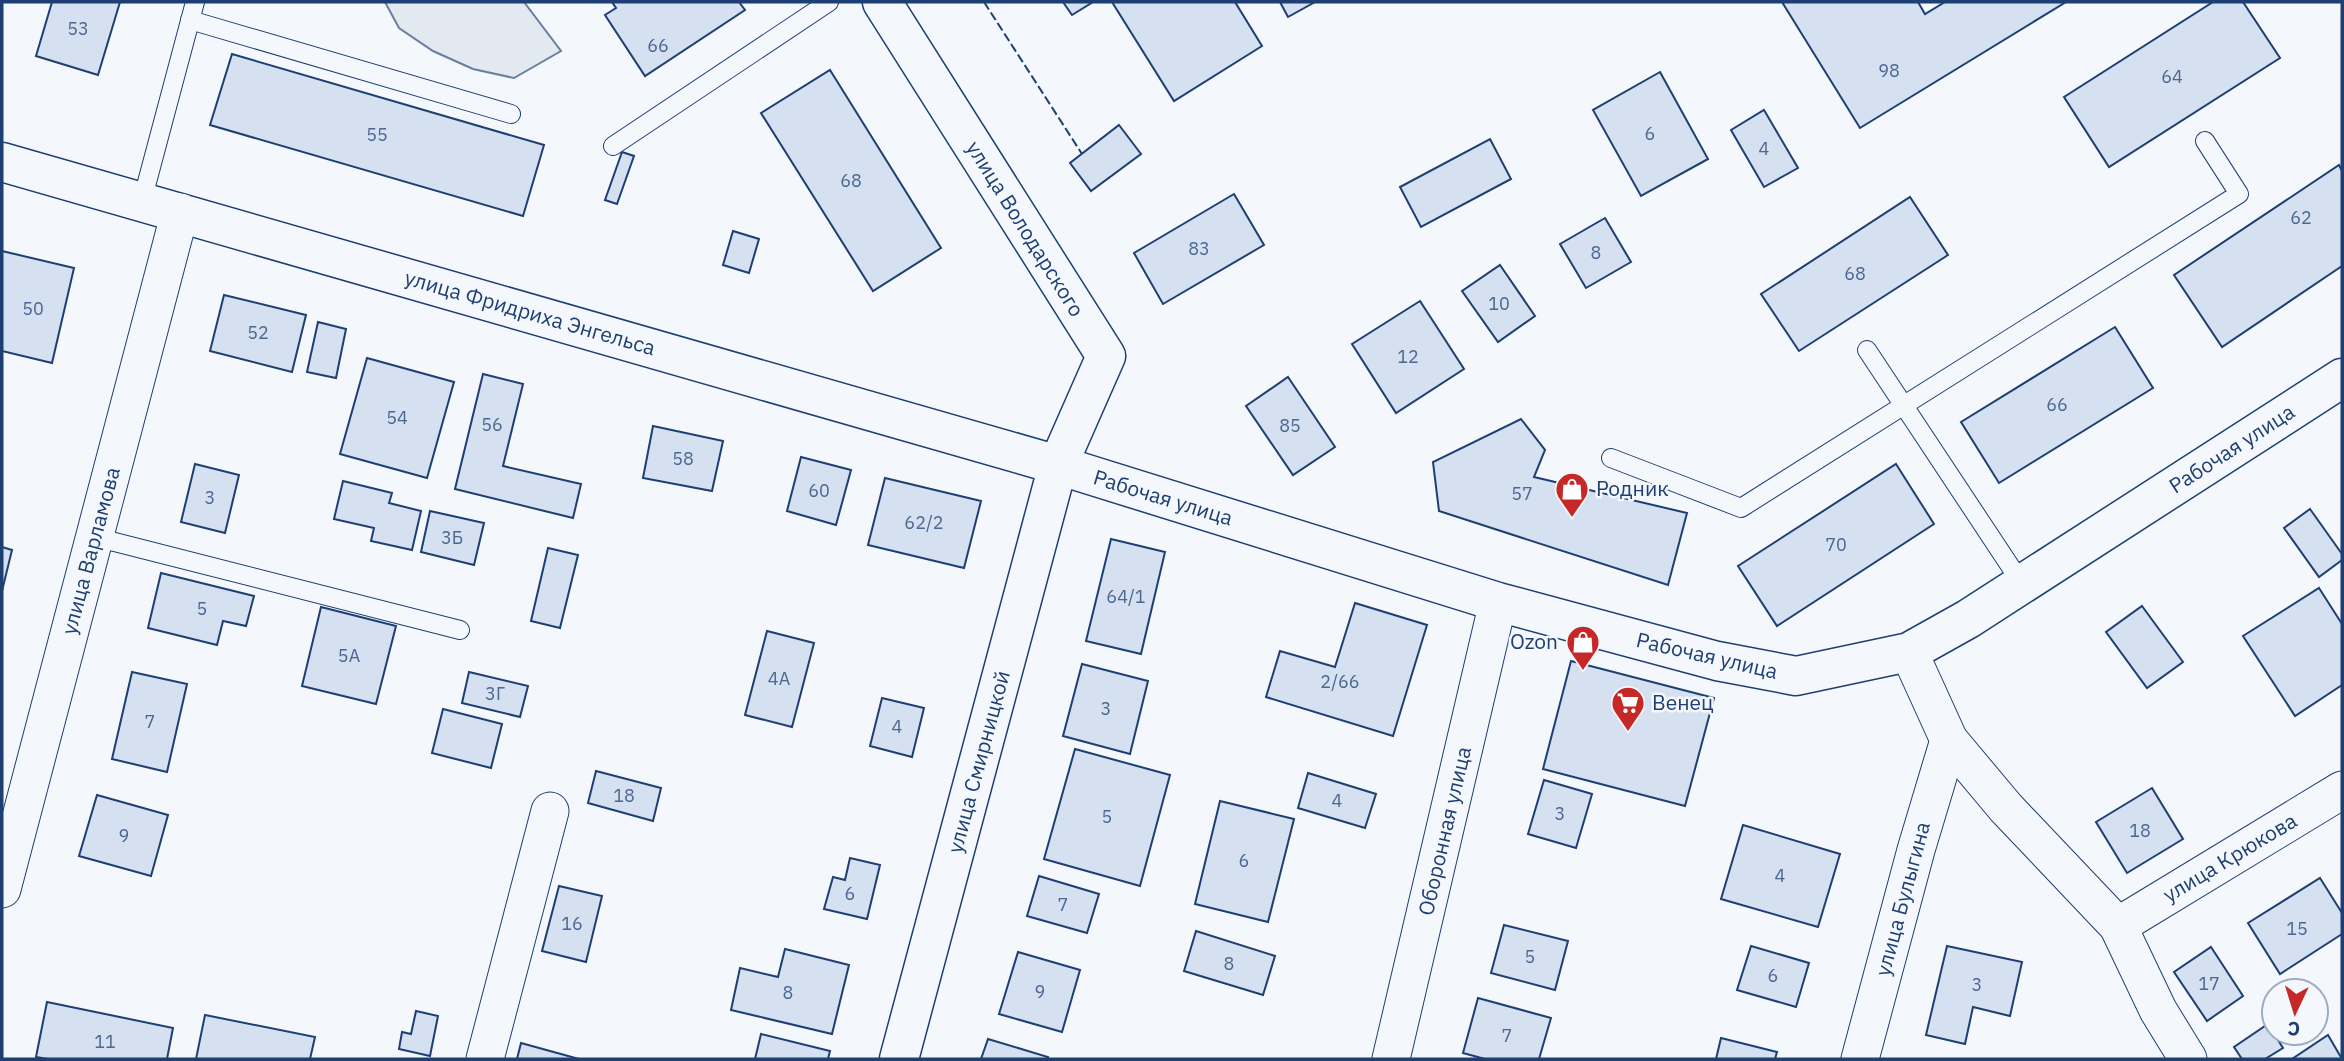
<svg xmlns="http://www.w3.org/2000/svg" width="2344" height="1061" font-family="'IBM Plex Sans',sans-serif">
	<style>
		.green { fill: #e3e9f0; stroke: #687fa3; stroke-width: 2 }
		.building { fill: #d5e0f0; stroke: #1d3f73; stroke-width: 2 }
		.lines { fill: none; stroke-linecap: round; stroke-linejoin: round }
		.service-casing { stroke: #1d3f73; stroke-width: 20 }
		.minor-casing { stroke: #1d3f73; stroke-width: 39 }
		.secondary-casing { stroke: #1d3f73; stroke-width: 41 }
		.primary-casing { stroke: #1d3f73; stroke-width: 41 }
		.service { stroke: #f4f7fb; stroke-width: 18 }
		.minor { stroke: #f4f7fb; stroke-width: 37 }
		.secondary { stroke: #f4f7fb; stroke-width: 38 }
		.primary { stroke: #f4f7fb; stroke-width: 38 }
		.fence { stroke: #1d3f73; stroke-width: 2; stroke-dasharray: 9 3.5; stroke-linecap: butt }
		.labels { text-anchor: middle; stroke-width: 5; stroke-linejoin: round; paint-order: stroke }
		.number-label { font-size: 18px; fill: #4b6792 }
		.street-label { font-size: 21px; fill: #1d3f73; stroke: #f4f7fb }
		.poi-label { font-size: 21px; fill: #1d3f73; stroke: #f4f7fb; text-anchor: start }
	</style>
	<rect width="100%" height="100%" fill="#f4f7fb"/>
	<polygon class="green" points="385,2 524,2 561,51 514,78 473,69 433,51 399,28"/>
	<g class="building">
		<polygon points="52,2 120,2 98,75 36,56"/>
		<polygon points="612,2 739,2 745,10 645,76 605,15 616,8"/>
		<polygon points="1063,2 1093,2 1072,15"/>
		<polygon points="1112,2 1235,2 1262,46 1174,101"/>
		<polygon points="1280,2 1315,2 1288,17"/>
		<polygon points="1782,2 1918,2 1925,14 1945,2 2066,2 1860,128"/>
		<polygon points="2213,2 2243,2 2280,58 2109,167 2064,97"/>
		<polygon points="232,54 544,145 523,216 210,125"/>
		<polygon points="830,70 941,248 873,291 761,113"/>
		<polygon points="1660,72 1708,159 1641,196 1593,110"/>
		<polygon points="1764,110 1798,168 1764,187 1731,130"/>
		<polygon points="1119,125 1141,154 1091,191 1070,163"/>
		<polygon points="1490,139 1511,179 1421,227 1400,187"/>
		<polygon points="622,152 634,156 617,204 605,200"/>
		<polygon points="2339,165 2342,171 2342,266 2222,347 2174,275"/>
		<polygon points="1234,194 1264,245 1163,304 1134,253"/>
		<polygon points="1910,197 1948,255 1799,351 1761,294"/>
		<polygon points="1605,218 1631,262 1586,288 1560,244"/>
		<polygon points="733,231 759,239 749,273 723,265"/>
		<polygon points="2,251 74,268 52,363 2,351"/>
		<polygon points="1500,265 1535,316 1498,342 1462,291"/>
		<polygon points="224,295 306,315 292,372 210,351"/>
		<polygon points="1420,301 1464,369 1396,413 1352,344"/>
		<polygon points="318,322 346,329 336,378 307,372"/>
		<polygon points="2115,327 2153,388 1999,483 1961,422"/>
		<polygon points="367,358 454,382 427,478 340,454"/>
		<polygon points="483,374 523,384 503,466 581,484 573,518 455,489"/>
		<polygon points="1288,377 1335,447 1293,475 1246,406"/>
		<polygon points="1521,419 1545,450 1534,477 1687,513 1668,585 1439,511 1433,462"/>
		<polygon points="653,426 723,441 712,491 643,478"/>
		<polygon points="801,457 851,470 836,525 787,511"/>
		<polygon points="195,464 239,475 225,533 181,522"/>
		<polygon points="1896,464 1934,524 1777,626 1738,566"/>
		<polygon points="885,478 981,501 964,568 868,545"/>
		<polygon points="343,481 392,493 389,503 421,511 412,550 371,541 374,528 334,519"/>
		<polygon points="2310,509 2342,554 2342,560 2319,577 2284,528"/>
		<polygon points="430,511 484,523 474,565 421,552"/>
		<polygon points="1111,539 1165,552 1141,654 1086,641"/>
		<polygon points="2,547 12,550 2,591"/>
		<polygon points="548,548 578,555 560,628 531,621"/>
		<polygon points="161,573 254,596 246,626 223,621 217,645 148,628"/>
		<polygon points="2319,588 2342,624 2342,685 2295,716 2243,636"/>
		<polygon points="1355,603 1427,625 1393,736 1266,697 1280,651 1335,667"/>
		<polygon points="2142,606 2183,662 2147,688 2106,632"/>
		<polygon points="321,607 396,626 376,704 302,686"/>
		<polygon points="767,631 814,643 792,727 745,715"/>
		<polygon points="1571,661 1714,698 1685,806 1543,769"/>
		<polygon points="1082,664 1148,681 1130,754 1063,736"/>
		<polygon points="132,672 187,684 167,772 112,759"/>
		<polygon points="469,672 528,686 520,717 462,703"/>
		<polygon points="882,698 924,708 912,757 870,746"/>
		<polygon points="443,709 502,724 491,768 432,753"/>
		<polygon points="1075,749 1170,775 1140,886 1044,859"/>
		<polygon points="596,771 661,788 653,821 588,803"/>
		<polygon points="1308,773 1376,794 1365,828 1298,808"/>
		<polygon points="1544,780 1592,794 1576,848 1528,834"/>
		<polygon points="2152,788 2183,839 2127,873 2096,822"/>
		<polygon points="97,795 168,815 151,876 79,856"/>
		<polygon points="1220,801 1294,819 1268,922 1195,904"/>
		<polygon points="1743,825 1840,854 1818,927 1721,899"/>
		<polygon points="850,858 880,865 867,919 824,909 833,877 845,880"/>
		<polygon points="1039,876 1099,894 1087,933 1027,916"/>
		<polygon points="2320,878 2342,913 2342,934 2280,974 2248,923"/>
		<polygon points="559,886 602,896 586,962 542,951"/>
		<polygon points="1504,925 1568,941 1555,990 1491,973"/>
		<polygon points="1196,931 1275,956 1263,995 1184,971"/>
		<polygon points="1751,946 1809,963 1796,1007 1737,990"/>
		<polygon points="1947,946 2022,962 2010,1016 1973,1007 1965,1044 1926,1035"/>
		<polygon points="2211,947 2243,996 2207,1021 2174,972"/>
		<polygon points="785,949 849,965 832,1034 731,1010 740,968 778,977"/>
		<polygon points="1018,952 1080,970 1062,1032 999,1014"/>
		<polygon points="1478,998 1551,1018 1539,1059 1485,1059 1463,1053"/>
		<polygon points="47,1002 173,1028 167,1059 48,1059 36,1057"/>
		<polygon points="416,1011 438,1016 430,1056 399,1049 402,1032 411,1034"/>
		<polygon points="205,1015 315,1037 310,1059 196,1059"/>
		<polygon points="2268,1024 2283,1048 2265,1059 2242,1059 2234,1047"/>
		<polygon points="761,1034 830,1051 828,1059 755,1059"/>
		<polygon points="2328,1035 2342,1059 2292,1059"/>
		<polygon points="1721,1038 1777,1052 1775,1059 1716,1059"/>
		<polygon points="988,1039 1048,1057 1047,1059 981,1059"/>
		<polygon points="521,1043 579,1059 517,1059"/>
	</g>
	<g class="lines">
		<defs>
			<g id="service">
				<polyline points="190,20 511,114"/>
				<polyline points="613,146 829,2"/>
				<polyline points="142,201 195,2"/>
				<polyline points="1867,350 2022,584"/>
				<polyline points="1611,458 1741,508 2239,194 2205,141"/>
				<polyline points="95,537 460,630"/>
			</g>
			<g id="minor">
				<polyline points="1909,652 1949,740 2006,808 2118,926 2158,1010 2188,1059"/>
				<polyline points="2,889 180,212"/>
				<polyline points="2118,926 2342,790"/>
				<polyline points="485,1059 550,811"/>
				<polyline points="1391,1059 1498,602"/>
				<polyline points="1860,1059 1916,850 1949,740"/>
			</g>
			<polyline id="secondary" points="882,2 1106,356 1058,465"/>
			<g id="primary">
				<polyline points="2,162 1058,465 1498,602 1717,661 1796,676 1909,652 1968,619 2342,378"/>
				<polyline points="899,1059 1058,465"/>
			</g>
		</defs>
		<use href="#service" class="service-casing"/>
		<use href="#minor" class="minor-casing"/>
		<use href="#secondary" class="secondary-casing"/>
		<use href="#primary" class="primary-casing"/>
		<use href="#service" class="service"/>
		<use href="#minor" class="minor"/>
		<use href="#secondary" class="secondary"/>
		<use href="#primary" class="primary"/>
		<polyline class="fence" points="984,2 1082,154"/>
	</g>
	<defs>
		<symbol id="shop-pin" viewBox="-11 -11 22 30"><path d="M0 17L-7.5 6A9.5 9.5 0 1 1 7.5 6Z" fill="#c62828" stroke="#f4f7fb"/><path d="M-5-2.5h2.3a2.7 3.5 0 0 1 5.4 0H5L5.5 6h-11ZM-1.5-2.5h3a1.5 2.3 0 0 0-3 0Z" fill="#fff"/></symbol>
		<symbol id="supermarket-pin" viewBox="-11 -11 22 30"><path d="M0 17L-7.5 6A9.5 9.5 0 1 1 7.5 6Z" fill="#c62828" stroke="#f4f7fb"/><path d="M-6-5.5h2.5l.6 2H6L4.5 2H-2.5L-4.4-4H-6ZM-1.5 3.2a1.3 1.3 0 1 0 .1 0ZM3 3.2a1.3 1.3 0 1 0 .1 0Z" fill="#fff"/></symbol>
	</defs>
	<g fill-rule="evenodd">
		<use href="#shop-pin" x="1553" y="470" width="38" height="52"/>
		<use href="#shop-pin" x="1564" y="623" width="38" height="52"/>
		<use href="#supermarket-pin" x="1609" y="684" width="38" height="52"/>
	</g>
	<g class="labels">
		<g class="number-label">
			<text x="78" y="35">53</text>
			<text x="658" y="52">66</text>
			<text x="1889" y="77">98</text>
			<text x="2172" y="83">64</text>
			<text x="1650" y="140">6</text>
			<text x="377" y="141">55</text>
			<text x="1764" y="155">4</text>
			<text x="851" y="187">68</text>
			<text x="2301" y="224">62</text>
			<text x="1199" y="255">83</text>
			<text x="1596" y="259">8</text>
			<text x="1855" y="280">68</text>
			<text x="1499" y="310">10</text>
			<text x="33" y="315">50</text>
			<text x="258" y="339">52</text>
			<text x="1408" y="363">12</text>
			<text x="2057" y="411">66</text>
			<text x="397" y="424">54</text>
			<text x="492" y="431">56</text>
			<text x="1290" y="432">85</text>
			<text x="683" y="465">58</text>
			<text x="819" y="497">60</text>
			<text x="1522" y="500">57</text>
			<text x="210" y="504">3</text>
			<text x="924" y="529">62/2</text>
			<text x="452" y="544">3Б</text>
			<text x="1836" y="551">70</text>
			<text x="1126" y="603">64/1</text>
			<text x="202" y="615">5</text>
			<text x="349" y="662">5А</text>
			<text x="779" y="685">4А</text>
			<text x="1340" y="688">2/66</text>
			<text x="495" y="700">3Г</text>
			<text x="1106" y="715">3</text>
			<text x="150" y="728">7</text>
			<text x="897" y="733">4</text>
			<text x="624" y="802">18</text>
			<text x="1337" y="807">4</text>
			<text x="1560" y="820">3</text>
			<text x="1107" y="823">5</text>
			<text x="2140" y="837">18</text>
			<text x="124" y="842">9</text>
			<text x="1244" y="867">6</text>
			<text x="1780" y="882">4</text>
			<text x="850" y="900">6</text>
			<text x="1063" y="911">7</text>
			<text x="572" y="930">16</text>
			<text x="2297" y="935">15</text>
			<text x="1530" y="963">5</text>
			<text x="1229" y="970">8</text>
			<text x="1773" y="982">6</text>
			<text x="2209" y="990">17</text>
			<text x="1977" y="991">3</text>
			<text x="1040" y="998">9</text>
			<text x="788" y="999">8</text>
			<text x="1507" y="1042">7</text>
			<text x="105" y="1048">11</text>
		</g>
		<g class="street-label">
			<text transform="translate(1025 229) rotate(58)" y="7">улица Володарского</text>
			<text transform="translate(530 313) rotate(16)" y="7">улица Фридриха Энгельса</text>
			<text transform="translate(2232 449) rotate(-33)" y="7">Рабочая улица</text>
			<text transform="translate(1163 498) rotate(17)" y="7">Рабочая улица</text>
			<text transform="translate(91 551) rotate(-75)" y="7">улица Варламова</text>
			<text transform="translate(1707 656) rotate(13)" y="7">Рабочая улица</text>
			<text transform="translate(979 762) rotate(-75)" y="7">улица Смирницкой</text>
			<text transform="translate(1445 831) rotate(-77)" y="7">Оборонная улица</text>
			<text transform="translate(2230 858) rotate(-31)" y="7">улица Крюкова</text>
			<text transform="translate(1903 899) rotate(-75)" y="7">улица Булыгина</text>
		</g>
		<g class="poi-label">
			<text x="1596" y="496">Родник</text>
			<text x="1558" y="649" text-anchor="end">Ozon</text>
			<text x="1652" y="710">Венец</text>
		</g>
	</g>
	<rect width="2344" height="1061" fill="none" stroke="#1d3f73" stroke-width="7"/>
	<g transform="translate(2295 1012) rotate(184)"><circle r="33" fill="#f4f7fb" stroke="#9eadc5" stroke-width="2"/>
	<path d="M0-5L12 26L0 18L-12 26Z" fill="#c62828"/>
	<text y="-10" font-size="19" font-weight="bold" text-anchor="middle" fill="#1d3f73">С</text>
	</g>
</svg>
